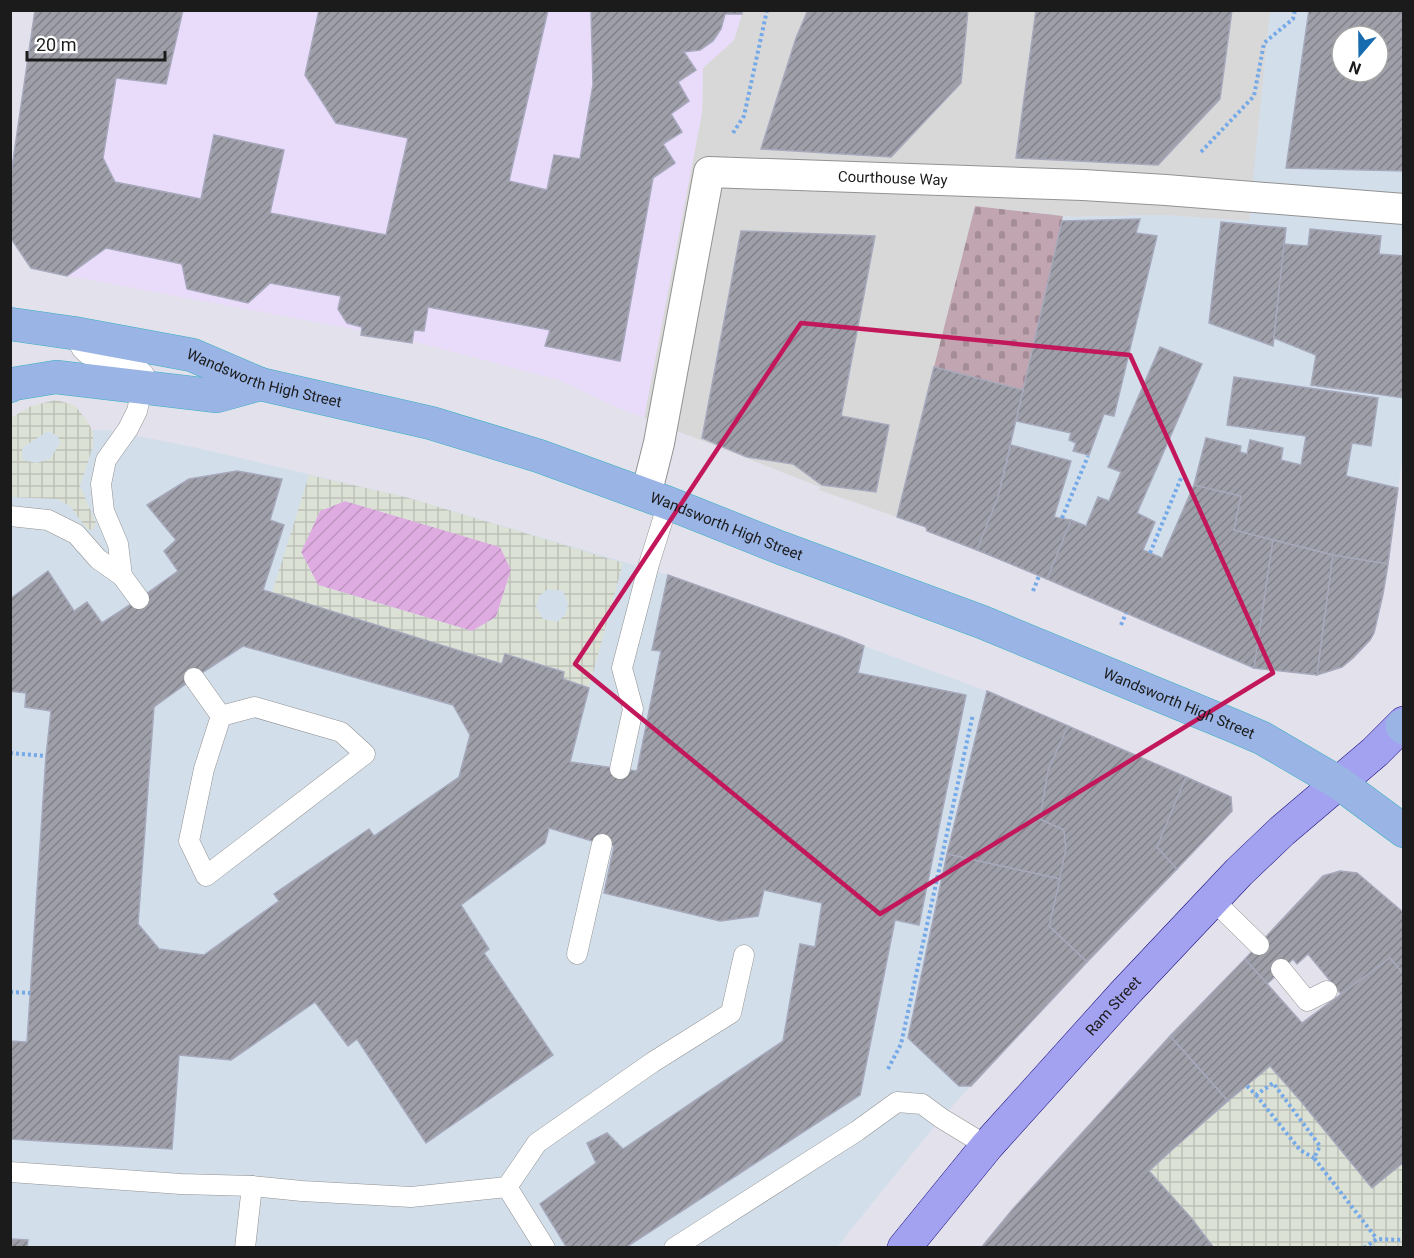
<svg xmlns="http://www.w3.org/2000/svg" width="1414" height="1258" font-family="Roboto,sans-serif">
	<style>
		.residential { fill: #d8d8d9 }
		.commercial { fill: #d2dfeb; fill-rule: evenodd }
		.education { fill: #e9dbfa }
		.cemetery { fill: url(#cemetery-stones) }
		.garden { fill: url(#garden-furrows) }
		.plaza { fill: url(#plaza-grid); fill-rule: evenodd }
		.building { fill: url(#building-hatch); stroke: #a6a8bb; stroke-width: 1.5; fill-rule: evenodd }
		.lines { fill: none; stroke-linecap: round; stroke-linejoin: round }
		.service-casing { stroke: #929292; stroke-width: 21 }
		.pedestrian-casing { stroke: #929292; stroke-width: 32 }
		.primary-casing { stroke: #1e1181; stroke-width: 34 }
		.trunk-casing { stroke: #37b2c0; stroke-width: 34 }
		.path { stroke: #75a9e8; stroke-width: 4; stroke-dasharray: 3 3; stroke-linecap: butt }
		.service { stroke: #fff; stroke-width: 20 }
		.pedestrian { stroke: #fff; stroke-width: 30 }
		.primary { stroke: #a3a2f0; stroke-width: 33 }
		.trunk { stroke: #9ab4e6; stroke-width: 33 }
		.marked { fill: none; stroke: #c2185b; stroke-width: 4.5; stroke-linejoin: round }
		.labels { text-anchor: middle; stroke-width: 4.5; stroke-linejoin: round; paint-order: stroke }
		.street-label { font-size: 15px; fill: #1b1b1b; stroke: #fff }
	</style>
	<defs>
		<pattern id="cemetery-stones" width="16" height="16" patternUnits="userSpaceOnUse" patternTransform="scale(1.5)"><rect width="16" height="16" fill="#c1a5b1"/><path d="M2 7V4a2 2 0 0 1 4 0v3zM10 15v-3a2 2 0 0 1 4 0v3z" fill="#a58d98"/></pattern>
		<pattern id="garden-furrows" width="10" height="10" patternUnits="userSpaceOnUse" patternTransform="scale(1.5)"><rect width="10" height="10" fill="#deace0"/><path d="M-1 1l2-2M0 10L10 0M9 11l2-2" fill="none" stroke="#be93c0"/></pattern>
		<pattern id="plaza-grid" width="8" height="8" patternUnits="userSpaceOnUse" patternTransform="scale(1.5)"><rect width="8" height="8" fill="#dce1d6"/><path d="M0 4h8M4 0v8" fill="none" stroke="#bcc0b7"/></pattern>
		<pattern id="building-hatch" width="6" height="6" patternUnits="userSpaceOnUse" patternTransform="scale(1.5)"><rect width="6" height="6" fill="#9e9fa9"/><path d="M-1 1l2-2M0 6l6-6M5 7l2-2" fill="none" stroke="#808189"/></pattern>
	</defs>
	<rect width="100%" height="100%" fill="#e3e1eb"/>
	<polygon class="residential" points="743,11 1270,11 1250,221 1163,215 1072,217 975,206 897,517 819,490 820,487 644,418 702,113 703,68 734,40"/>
	<g class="commercial">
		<path d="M1270,11H1403V454L1383,594L1374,633L1364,647L1342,667L1317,675L1253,669L1032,572L927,531L926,527L897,517L975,206L1072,217L1163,215L1249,221ZM1342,36H1378V72H1342Z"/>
		<polygon points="107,430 198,448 409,498 668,575 842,637 864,646 987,691 1231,797 1232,811 1087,962 936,904 908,1038 959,1086 971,1086 941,1118 837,1247 11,1248 10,474 22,448 48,431"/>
	</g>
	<polygon class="education" points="43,11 743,11 734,40 703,68 702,112 644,418 614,406 559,380 401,338 32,269 11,237"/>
	<polygon class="cemetery" points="975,206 1063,216 1023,390 934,367"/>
	<polygon class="garden" points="345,501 501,547 511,570 496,617 472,631 318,585 301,552 320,511"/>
	<g class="plaza">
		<path d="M56,400L74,405L86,419L93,432V446L80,486L96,523L93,530L87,529L70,506L57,499L11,497V418L31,406ZM48,431L58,436L60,443L50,459L36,463L23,460L22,448Z"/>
		<path d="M309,475L409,498L623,563L589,688L563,679L564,671L505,654L501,664L272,593ZM345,501L500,547L511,570L496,617L472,631L318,585L301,552L320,511ZM548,589L563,591L568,604L566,614L557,622L543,619L536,607L539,596Z"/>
		<polygon points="1270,1066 1299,1099 1372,1188 1403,1162 1403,1247 1214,1247 1192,1219 1149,1171 1174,1148"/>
	</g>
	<g class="building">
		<polygon points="35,10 183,10 166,84 116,78 103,158 115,182 201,199 214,135 284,150 270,213 386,235 408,138 336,123 305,75 319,10 548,10 509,181 547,190 554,155 580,159 593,85 591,10 742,10 742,14 725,14 721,29 713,41 700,50 684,52 696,70 678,82 689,101 671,114 682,132 663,144 675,163 653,178 620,361 545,346 550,330 428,307 424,331 414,330 412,343 361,335 362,327 347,323 338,309 341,296 270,283 248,303 187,289 182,264 106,248 67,276 31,268 10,237 10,181"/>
		<polygon points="808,10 968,10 961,83 891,157 761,149 796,38"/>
		<polygon points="1036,10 1232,10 1220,99 1158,165 1016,158"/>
		<path d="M1309,10H1404V171L1286,168ZM1342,36H1378V72H1342Z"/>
		<polygon points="1140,219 1136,233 1157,236 1114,416 1104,414 1089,455 1073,451 1076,443 1069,440 1071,433 1016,421 1062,221"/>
		<polygon points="1221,222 1286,228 1273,346 1209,323"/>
		<polygon points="1310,229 1381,236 1379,254 1404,256 1404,398 1311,385 1316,355 1274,338 1284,244 1308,246"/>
		<polygon points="741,231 875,236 841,416 889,425 876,492 822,485 793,464 747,457 702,438"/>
		<polygon points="1160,347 1202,364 1137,513 1155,522 1143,550 1162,558 1194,485 1241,496 1234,530 1273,540 1254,668 1047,579 1071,520 1086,526 1098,497 1109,501 1121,472 1108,467"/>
		<polygon points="934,367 1023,390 998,497 977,550 927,531 926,527 897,517"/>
		<polygon points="1234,377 1378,398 1371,446 1352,443 1346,476 1398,488 1388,564 1333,555 1234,530 1241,496 1194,485 1206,438 1241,446 1240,452 1247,454 1250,440 1283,448 1281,460 1301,465 1306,436 1227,425"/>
		<polygon points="1011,445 1071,461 1054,517 1071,520 1047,579 977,550 998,497"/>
		<path d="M237,471L282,479L270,520L284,525L263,590L502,664L505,654L564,672L563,679L589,688L570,762L637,771L661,651L652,650L668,575L842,637L864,646L858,673L966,695L919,925L895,920L860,1095L625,1248H567L540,1204L596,1163L587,1143L607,1133L623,1149L783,1041L800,944L815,947L822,903L764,890L758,916L720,921L604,893L614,846L602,844L549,828L545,843L461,905L489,949L484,953L553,1055L426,1143L357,1039L348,1046L315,1002L231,1060L179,1055L172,1149L10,1139V1041L27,1042L46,756L51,711L25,707L26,693L10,691V599L48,571L74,611L87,602L102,623L139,599L178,571L164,551L176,540L147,505L189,479ZM243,646L453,705L470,735L459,777L374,836L369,829L274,894L279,901L204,955L159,949L138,924L154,707L194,678Z"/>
		<polygon points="1273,540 1333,555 1317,675 1254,668"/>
		<polygon points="1333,555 1388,564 1383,594 1374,633 1370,640 1353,658 1342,667 1317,675"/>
		<polygon points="987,691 1068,726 1048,771 1040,819 1064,830 1066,849 1060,879 947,854"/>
		<polygon points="1068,726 1186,777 1157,847 1177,869 1087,962 1049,926 1066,849 1064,830 1040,819 1048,771"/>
		<polygon points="1186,777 1231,797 1232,811 1177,869 1157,847"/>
		<polygon points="947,854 1060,879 1049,926 1087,962 971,1086 959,1086 908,1038"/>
		<polygon points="1340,871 1357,873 1404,913 1404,975 1390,958 1341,994 1308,954 1297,964 1293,959 1267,984 1245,959 1323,876"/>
		<polygon points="1390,958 1404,975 1404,1162 1372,1188 1299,1099 1270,1066 1228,1101 1170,1036 1245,959 1302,1023"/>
		<polygon points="1170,1036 1228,1101 1174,1148 1149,1171 1192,1219 1214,1248 981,1248 1012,1210"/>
		<polygon points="10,1239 28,1240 27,1248 10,1248"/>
	</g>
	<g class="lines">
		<defs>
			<g id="service">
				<path d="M73,333L82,349L87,354C102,359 138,361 145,376L137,411L128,429L106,460L101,484L104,511L118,544L122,576"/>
				<polyline points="10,516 48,520 76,534 98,559 122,576 139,599"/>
				<polyline points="194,678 221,716"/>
				<polygon points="255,707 341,732 365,754 206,876 189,841 204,769 221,716"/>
				<polyline points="620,769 633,709 622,668 649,564 668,503"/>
				<polyline points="1213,900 1259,945"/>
				<polyline points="577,954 602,844"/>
				<polyline points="1281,969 1307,1001 1327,991"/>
				<polyline points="10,1172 181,1184 252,1186 245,1248"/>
				<polyline points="252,1186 302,1191 411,1197 507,1187 537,1143 653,1062 731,1013 744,955"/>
				<polyline points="507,1187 545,1248"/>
				<polyline points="674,1248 857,1131 897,1102 922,1104 941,1118 987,1146"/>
			</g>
			<g id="pedestrian">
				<path id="s1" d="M646,495L659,443L709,172L1083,185L1166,190L1404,209"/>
			</g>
			<g id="primary">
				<path id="s2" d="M904,1248L987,1146L1124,994L1239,872L1282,831L1375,752L1404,723"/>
			</g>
			<g id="trunk">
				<path id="s3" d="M10,324L73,333L192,355L260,384L431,423L539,456L668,503L781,548L982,622L1234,726L1262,738L1339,783L1404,831"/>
				<polyline points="10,386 13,384 56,377 217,396 260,384"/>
				<polyline points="1402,726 1404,728"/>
			</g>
		</defs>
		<use href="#service" class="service-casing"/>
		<use href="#pedestrian" class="pedestrian-casing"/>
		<use href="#primary" class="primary-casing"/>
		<use href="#trunk" class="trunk-casing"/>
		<g class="path">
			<polyline points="733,133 744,116 767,10"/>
			<polyline points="1201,152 1254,96 1264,43 1293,19 1295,10"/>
			<polyline points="1062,518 1088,456"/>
			<polyline points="1150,553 1181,478"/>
			<polyline points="1033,591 1039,576"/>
			<polyline points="1121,625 1126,613"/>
			<polyline points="10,753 46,756"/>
			<polyline points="10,992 30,993"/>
			<polyline points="888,1069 901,1044 973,714"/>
			<polyline points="1247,1086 1256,1095 1273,1083 1320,1146 1314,1158 1377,1239"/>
			<polyline points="1256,1095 1300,1150 1314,1158"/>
			<polyline points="1364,1248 1377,1239 1404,1240"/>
		</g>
		<use href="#service" class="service"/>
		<use href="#pedestrian" class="pedestrian"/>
		<use href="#primary" class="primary"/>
		<use href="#trunk" class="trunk"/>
	</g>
	<path class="marked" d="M801,323L1130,355L1273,673L880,914L575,664Z"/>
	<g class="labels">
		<g class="street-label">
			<text dy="5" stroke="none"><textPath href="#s1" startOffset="513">Courthouse Way</textPath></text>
			<text dy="5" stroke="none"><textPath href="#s3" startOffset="261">Wandsworth High Street</textPath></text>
			<text dy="5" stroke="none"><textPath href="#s3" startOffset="747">Wandsworth High Street</textPath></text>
			<text dy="5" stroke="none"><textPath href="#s3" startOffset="1233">Wandsworth High Street</textPath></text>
			<text dy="5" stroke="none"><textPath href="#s2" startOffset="320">Ram Street</textPath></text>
		</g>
	</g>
	<rect width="1414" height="1258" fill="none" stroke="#1b1b1b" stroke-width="24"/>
	<g transform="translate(1360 54) rotate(200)"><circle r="28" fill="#ffffff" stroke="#a4a4a4" stroke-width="1.5"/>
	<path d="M0-4.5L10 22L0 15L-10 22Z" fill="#176baf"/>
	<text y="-9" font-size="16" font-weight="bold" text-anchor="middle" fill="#1b1b1b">N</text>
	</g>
	<path d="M27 51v9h138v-9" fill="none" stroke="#1b1b1b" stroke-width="3"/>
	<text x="36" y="51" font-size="18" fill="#1b1b1b" stroke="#ffffff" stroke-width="4.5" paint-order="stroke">20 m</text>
</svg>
